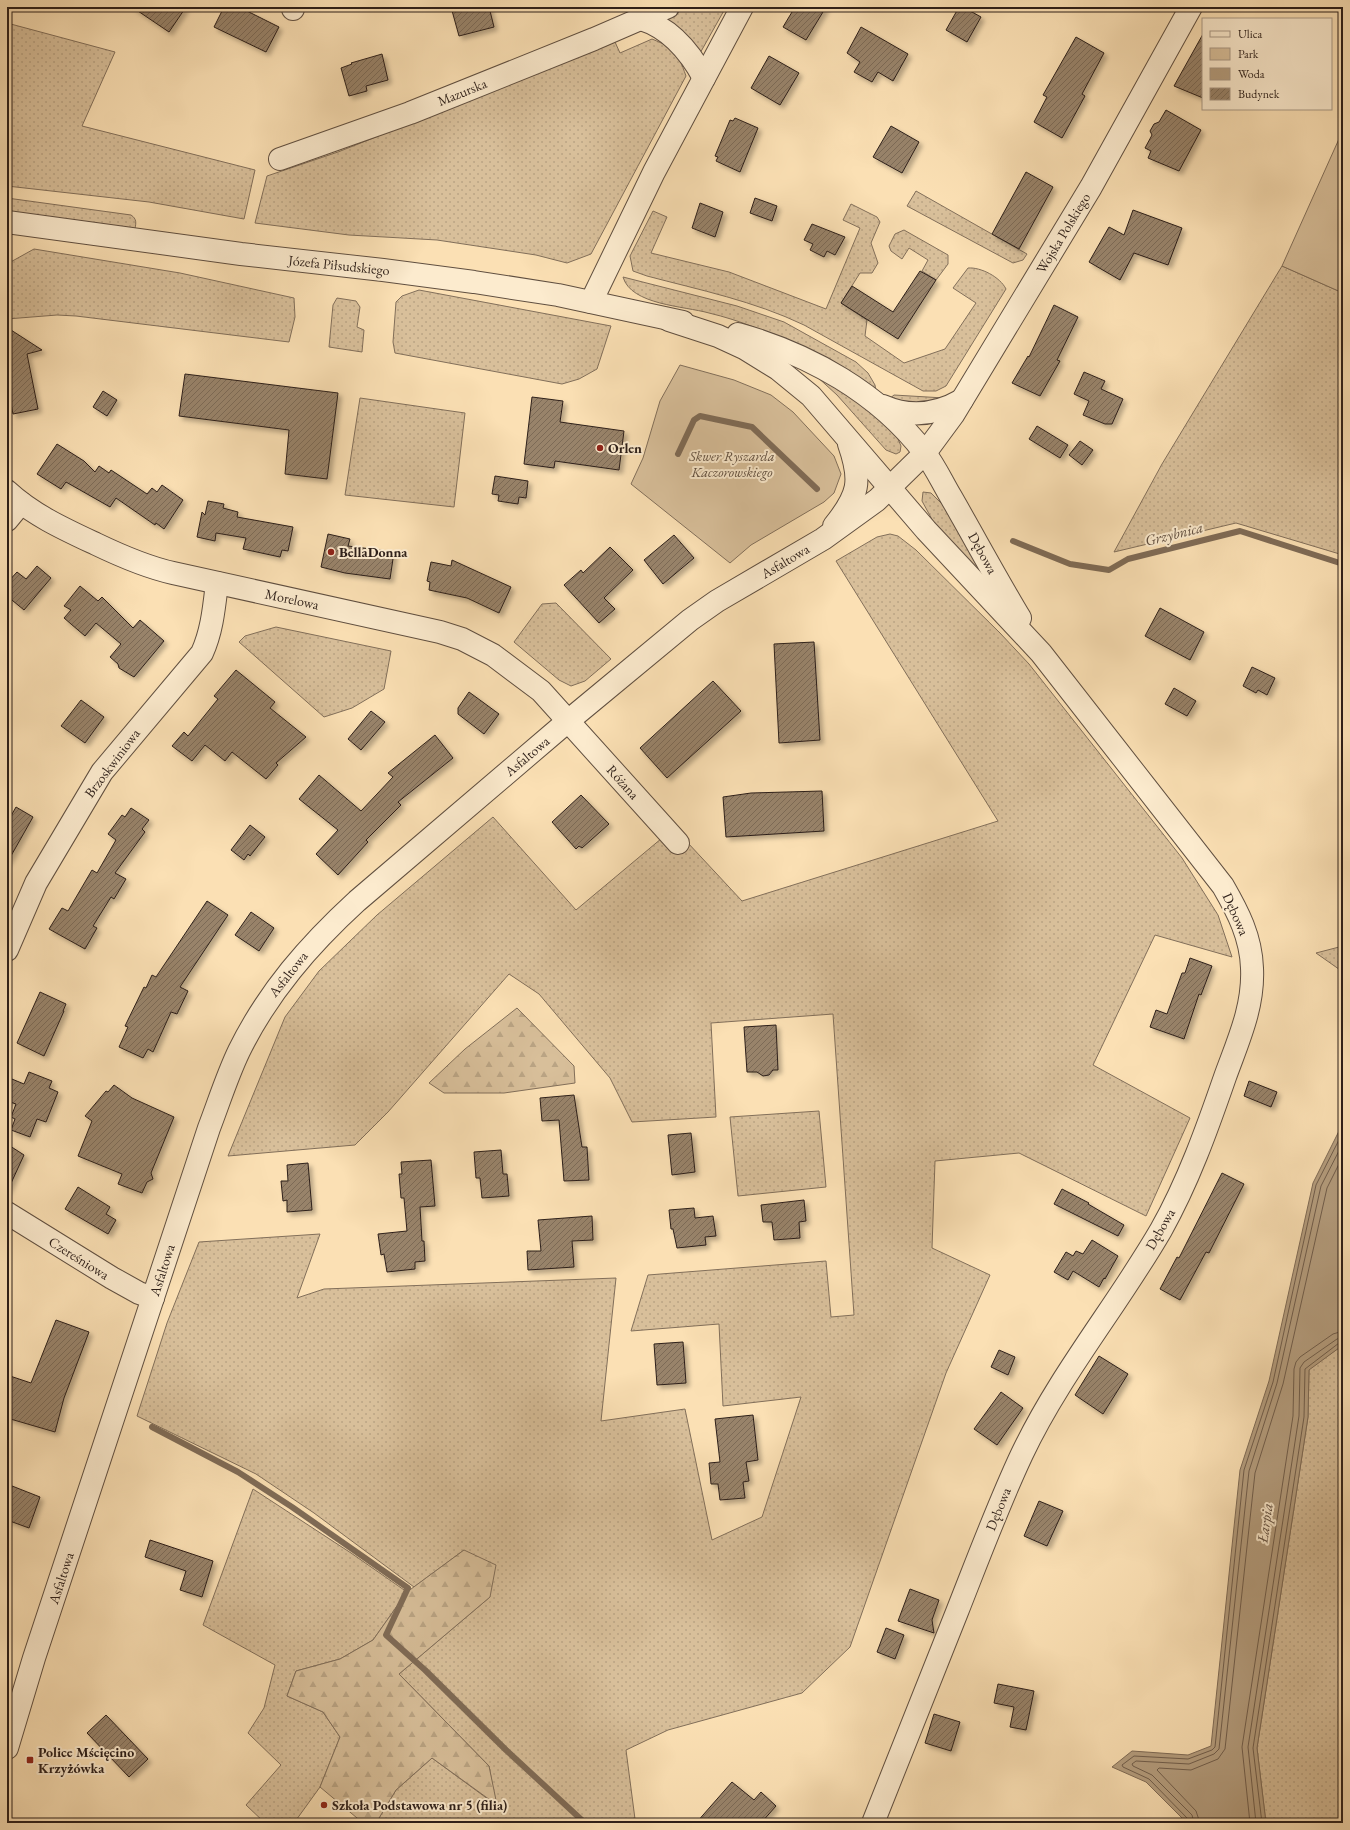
<svg xmlns="http://www.w3.org/2000/svg" width="1350" height="1830" font-family="'EB Garamond',serif">
	<style>
		.grass { fill: url(#grass-dots); stroke: #826f5a }
		.forest { fill: url(#forest-firs); stroke: #826f5a }
		.green { fill: #d8bf9a; stroke: #826f5a }
		.water { fill: #b59e7f; stroke: #7f6b56 }
		.lines { fill: none; stroke-linecap: round; stroke-linejoin: round }
		.shore { stroke: #715e4c; stroke-width: 1 }
		.stream { stroke: #7f6b56; stroke-width: 6 }
		.building { fill: url(#building-hatch); stroke: #2d1f19; filter: url(#shadow) }
		.minor-casing { stroke: #604f40; stroke-width: 24 }
		.minor { stroke: #fcebce; stroke-width: 22 }
		.poi-dot { fill: #8f2418; stroke: #fcebce; stroke-width: 1.5 }
		.labels { text-anchor: middle; stroke-width: 4; stroke-linejoin: round; paint-order: stroke }
		.street-label { font-size: 14px; fill: #2d1f19; stroke: #fcebce }
		.poi-label { font-size: 14px; font-weight: bold; fill: #2d1f19; stroke: #fcebce; text-anchor: start }
		.park-label { font-size: 14px; font-style: italic; fill: #604f40; stroke: #fcebce }
		.water-label { font-size: 15px; font-style: italic; fill: #5d4b3d; stroke: #fcebce }
	</style>
	<defs>
		<pattern id="grass-dots" width="8" height="8" patternUnits="userSpaceOnUse"><rect width="8" height="8" fill="#d8bf9a"/><path d="M2 2h.1M6 6h.1" fill="none" stroke="#baa484" stroke-width="1.8" stroke-linecap="round"/></pattern>
		<pattern id="forest-firs" width="22" height="20" patternUnits="userSpaceOnUse"><rect width="22" height="20" fill="#d8bf9a"/><path d="M5 1l3.5 6h-7zM16 11l3.5 6h-7z" fill="#baa484"/></pattern>
		<pattern id="building-hatch" width="6" height="6" patternUnits="userSpaceOnUse"><rect width="6" height="6" fill="#98836a"/><path d="M-1 1l2-2M0 6l6-6M5 7l2-2" fill="none" stroke="#7c6b56"/></pattern>
		<filter id="shadow"><feDropShadow dx="3.5" dy="3.5" stdDeviation="2" flood-color="#0004"/></filter>
	</defs>
	<rect width="100%" height="100%" fill="#fbe0b4"/>
	<filter id="stains"><feTurbulence type="fractalNoise" baseFrequency=".005" numOctaves="4"/><feColorMatrix values="0 0 0 0 .2 0 0 0 0 .09 0 0 0 0 .02 0 0 0 .5 -.17"/></filter>
	<radialGradient id="worn" r=".72"><stop offset=".6" stop-color="#630" stop-opacity="0"/><stop offset="1" stop-color="#630" stop-opacity=".3"/></radialGradient>
	<g class="grass">
		<polygon points="688,7 726,7 699,55 670,26 667,16"/>
		<polygon points="7,23 115,52 82,126 255,170 244,219 149,202 7,186"/>
		<path d="M652,39C676,49 677,51 686,76L591,254L567,263L536,255L437,240L349,235L255,223L267,176L338,152L615,42L620,53Z"/>
		<polygon points="916,191 1027,254 1023,260 1013,263 907,206"/>
		<path d="M7,198L131,215C137,219 136,223 135,229L7,212Z"/>
		<path d="M851,204L877,217L880,222L871,243L878,263L872,273H860L841,303L867,320L865,336L904,363L945,349L976,303L953,288L968,268C981,267 1000,277 1006,289L946,386L936,391H923L804,325C754,301 700,290 647,276L633,271L630,256L653,211L667,217L651,253L729,272L826,309L860,228L843,220Z"/>
		<polygon points="904,230 948,255 948,264 936,280 922,271 928,260 909,248 902,259 891,251 889,246 895,234"/>
		<polygon points="34,249 180,273 294,298 295,317 289,342 76,316 57,315 7,319 7,264"/>
		<polygon points="1282,266 1343,293 1343,555 1236,523 1114,552 1162,464"/>
		<path d="M623,277L737,306L784,322L856,362L868,373L875,385L876,391C821,360 772,328 709,313C684,306 631,305 623,277Z"/>
		<polygon points="419,290 611,326 597,369 579,379 562,384 395,353 393,342 396,302 402,296"/>
		<polygon points="337,298 356,301 360,307 357,327 364,330 362,352 329,347 333,305"/>
		<polygon points="814,374 833,379 895,432 901,446 900,452 896,454 886,450 837,395"/>
		<polygon points="894,395 944,398 930,406 889,399"/>
		<polygon points="360,398 465,413 454,507 345,495"/>
		<polygon points="923,492 931,493 943,505 998,597 934,523 922,501"/>
		<polygon points="890,534 898,536 916,550 1000,633 1029,664 1182,858 1218,915 1232,957 1155,935 1093,1065 1190,1118 1146,1216 1019,1153 935,1161 932,1248 990,1275 946,1373 850,1647 802,1693 668,1730 626,1750 635,1819 620,1820 610,1823 376,1823 396,1790 432,1758 496,1805 489,1766 399,1674 490,1597 464,1550 414,1587 314,1513 256,1474 137,1416 167,1323 199,1242 320,1234 297,1298 324,1289 616,1278 601,1421 685,1409 712,1540 762,1517 801,1397 723,1406 719,1324 631,1331 648,1275 826,1261 831,1317 854,1315 833,1014 711,1023 716,1117 632,1122 610,1078 539,994 509,974 388,1112 355,1145 228,1156 285,1017 319,971 377,915 493,817 576,910 674,828 742,901 998,821 836,561 877,537"/>
		<polygon points="556,603 611,659 585,681 571,686 559,680 514,642 542,604"/>
		<polygon points="276,627 391,651 384,689 352,708 324,717 239,642 245,636"/>
		<polygon points="1343,946 1343,972 1316,953"/>
		<polygon points="819,1111 826,1187 738,1196 730,1117"/>
		<polygon points="1343,1345 1343,1823 1266,1823 1257,1748 1308,1417 1309,1369"/>
		<polygon points="253,1489 351,1553 407,1592 373,1640 340,1659 296,1671 287,1696 323,1712 340,1737 320,1787 294,1823 265,1823 246,1805 281,1765 248,1733 264,1708 275,1665 203,1625"/>
	</g>
	<g class="forest">
		<polygon points="517,1008 574,1066 575,1083 504,1093 444,1093 429,1083 465,1049"/>
		<polygon points="464,1550 496,1565 490,1597 399,1674 489,1766 497,1805 432,1758 396,1790 376,1823 363,1823 320,1787 340,1737 323,1712 287,1696 296,1671 340,1659 373,1640 407,1592"/>
		<polygon points="635,1819 642,1821 645,1823 610,1823 620,1820"/>
	</g>
	<g class="green">
		<polygon points="1343,130 1343,293 1282,266"/>
		<polygon points="680,365 734,380 771,395 793,412 834,456 841,474 834,493 824,502 751,545 730,563 631,484 643,458 660,401"/>
	</g>
	<polygon class="water" points="1343,1123 1343,1345 1309,1370 1308,1417 1257,1748 1266,1823 1187,1823 1146,1782 1112,1767 1132,1751 1188,1755 1211,1746 1240,1470 1269,1381 1313,1183"/>
	<g class="lines">
		<g class="shore">
			<polyline points="1189,1823 1188,1819 1149,1779 1123,1767 1122,1765 1134,1756 1188,1759 1212,1750 1215,1747 1244,1470 1273,1382 1316,1185 1343,1132"/>
			<polyline points="1194,1823 1192,1815 1152,1775 1133,1766 1132,1764 1136,1761 1189,1764 1214,1754 1219,1749 1249,1471 1277,1383 1321,1186 1343,1143"/>
			<polyline points="1200,1823 1196,1811 1157,1770 1159,1768 1191,1770 1218,1759 1225,1749 1255,1473 1283,1384 1327,1188 1343,1156"/>
			<polyline points="1250,1823 1242,1747 1293,1416 1294,1369 1296,1362 1300,1357 1333,1334 1343,1331"/>
			<polyline points="1256,1823 1248,1747 1299,1416 1300,1368 1304,1362 1337,1339 1343,1337"/>
			<polyline points="1262,1823 1253,1748 1304,1417 1305,1369 1339,1343 1343,1342"/>
		</g>
		<g class="stream">
			<polyline points="678,454 694,420 700,416 752,427 817,489"/>
			<polyline points="1013,541 1070,564 1109,570 1128,559 1240,531 1343,564"/>
			<polyline points="152,1427 238,1472 292,1507 408,1588 386,1635 425,1670 506,1750 585,1823"/>
		</g>
	</g>
	<g class="building">
		<polygon points="132,7 186,7 169,32"/>
		<polygon points="224,7 239,7 279,27 266,52 214,27"/>
		<polygon points="451,7 489,7 494,27 459,36"/>
		<polygon points="795,7 826,7 806,40 783,27"/>
		<polygon points="959,7 963,7 981,17 967,42 946,30"/>
		<polygon points="861,27 908,54 893,81 878,72 872,82 854,72 860,62 847,53"/>
		<polygon points="1203,34 1203,98 1174,86"/>
		<polygon points="1076,37 1104,53 1082,94 1085,96 1062,138 1034,122 1047,97 1043,95"/>
		<polygon points="382,54 388,80 366,86 367,91 349,96 341,68 352,64 351,63"/>
		<polygon points="769,56 799,73 780,105 751,88"/>
		<polygon points="1166,110 1201,130 1179,171 1148,158 1151,151 1145,148 1152,135 1150,131 1154,124 1159,122"/>
		<polygon points="735,118 758,128 740,172 716,161 718,157 715,156 730,120 733,121"/>
		<polygon points="891,126 919,142 902,173 873,157"/>
		<polygon points="1026,172 1053,187 1019,249 992,234"/>
		<polygon points="755,198 777,206 772,221 750,213"/>
		<polygon points="700,203 723,212 715,237 692,228"/>
		<polygon points="1133,210 1182,228 1168,265 1134,253 1120,280 1089,262 1109,227 1124,235"/>
		<polygon points="812,224 845,237 835,255 827,251 824,257 810,250 813,244 804,240"/>
		<polygon points="920,271 936,280 898,339 841,303 852,286 893,312"/>
		<polygon points="1054,305 1078,317 1057,360 1060,361 1040,396 1012,383 1028,356 1029,357"/>
		<polygon points="11,330 42,350 27,354 38,409 13,414 7,385"/>
		<polygon points="1084,372 1105,381 1101,389 1123,399 1112,424 1105,424 1083,415 1089,401 1074,394"/>
		<polygon points="185,374 338,393 327,479 285,474 289,430 179,416"/>
		<polygon points="103,391 117,400 107,416 93,407"/>
		<polygon points="532,397 563,401 560,422 624,431 619,470 555,461 554,468 524,464"/>
		<polygon points="1037,426 1068,445 1060,458 1029,439"/>
		<polygon points="1080,441 1093,450 1082,465 1069,455"/>
		<polygon points="57,444 84,461 95,472 99,466 109,473 111,470 147,494 152,488 157,492 162,485 183,500 164,529 156,523 155,525 116,498 110,507 66,482 61,489 37,474"/>
		<polygon points="495,476 528,481 526,498 519,497 518,504 498,501 499,495 492,494"/>
		<polygon points="208,501 224,504 223,508 238,512 237,517 293,527 288,551 282,550 280,557 243,549 246,538 216,533 215,541 197,537 202,512 205,515"/>
		<polygon points="328,534 350,539 348,546 394,552 390,579 345,573 321,567"/>
		<polygon points="674,535 694,558 663,584 644,560"/>
		<polygon points="610,547 633,570 604,598 615,609 599,623 564,585 581,570 583,573"/>
		<polygon points="452,560 511,587 499,613 467,598 429,590 430,582 427,581 431,562 451,566"/>
		<polygon points="37,566 51,578 24,610 7,596 7,583 17,572 26,579"/>
		<polygon points="80,586 98,601 102,597 133,628 140,620 164,641 134,677 119,668 118,664 110,657 121,644 96,623 85,636 64,618 71,610 64,606"/>
		<polygon points="1160,608 1204,632 1190,660 1145,636"/>
		<polygon points="814,642 820,740 779,743 774,644"/>
		<polygon points="1252,667 1275,678 1267,695 1258,690 1256,693 1243,686"/>
		<polygon points="236,670 275,702 270,708 306,737 276,763 278,765 266,779 232,752 225,761 205,745 192,761 172,746 184,732 188,736 218,699 214,696"/>
		<polygon points="713,681 741,711 667,778 640,748"/>
		<polygon points="1174,688 1196,701 1187,716 1165,704"/>
		<polygon points="469,692 499,714 484,734 458,714 458,708"/>
		<polygon points="81,700 104,717 85,743 61,726"/>
		<polygon points="371,711 385,722 361,750 348,739"/>
		<polygon points="435,735 453,758 398,802 401,805 366,840 368,842 338,875 316,854 338,830 299,799 319,775 361,811 393,777 388,773"/>
		<polygon points="822,791 824,831 726,837 723,797 751,793"/>
		<polygon points="581,795 609,824 582,848 579,846 576,849 552,822"/>
		<polygon points="16,807 33,817 7,863 7,823"/>
		<polygon points="131,808 149,820 142,829 145,832 115,873 126,879 114,899 111,897 93,926 97,928 85,949 49,929 62,908 68,911 92,870 97,873 116,840 108,834 122,815 125,817"/>
		<polygon points="250,825 265,837 250,856 248,854 244,860 231,850"/>
		<polygon points="207,901 228,915 180,987 188,991 177,1014 171,1012 153,1052 148,1049 143,1058 119,1047 128,1027 125,1026 144,987 146,988 152,975 156,977"/>
		<polygon points="251,912 274,928 259,951 235,935"/>
		<polygon points="1190,958 1212,966 1201,995 1199,994 1184,1039 1150,1027 1156,1010 1167,1014 1182,973 1185,973"/>
		<polygon points="40,992 66,1004 63,1011 64,1011 44,1056 17,1043"/>
		<polygon points="776,1025 778,1070 773,1070 769,1075 763,1076 757,1072 747,1072 744,1027"/>
		<polygon points="29,1072 52,1081 49,1088 58,1092 46,1122 37,1119 30,1137 11,1130 15,1119 11,1117 16,1104 7,1101 7,1077 24,1084"/>
		<polygon points="1249,1081 1277,1092 1271,1107 1244,1096"/>
		<polygon points="114,1085 132,1098 174,1117 151,1173 153,1179 147,1182 142,1193 118,1184 122,1174 78,1156 92,1121 85,1116 106,1091 108,1092"/>
		<polygon points="574,1095 582,1147 587,1147 589,1180 564,1181 559,1120 542,1121 540,1098"/>
		<polygon points="691,1133 695,1172 672,1175 668,1135"/>
		<polygon points="7,1144 24,1155 7,1192"/>
		<polygon points="501,1150 503,1174 507,1174 509,1196 482,1198 480,1178 476,1178 474,1152"/>
		<polygon points="431,1160 435,1206 420,1207 422,1241 424,1241 425,1261 415,1262 415,1269 387,1272 384,1254 381,1255 378,1234 407,1231 404,1198 401,1198 399,1174 402,1174 401,1162"/>
		<polygon points="308,1163 312,1210 287,1212 287,1200 283,1201 281,1181 288,1181 287,1165"/>
		<polygon points="1222,1173 1244,1184 1209,1253 1206,1252 1180,1300 1160,1289 1177,1257 1179,1258"/>
		<polygon points="78,1187 110,1207 106,1214 116,1220 108,1234 65,1209"/>
		<polygon points="1062,1189 1089,1203 1088,1204 1124,1225 1118,1236 1054,1204"/>
		<polygon points="804,1200 806,1221 799,1222 800,1238 774,1240 772,1222 763,1222 761,1205"/>
		<polygon points="694,1208 695,1218 713,1216 716,1236 705,1237 706,1245 677,1248 673,1229 671,1229 669,1210"/>
		<polygon points="592,1216 593,1240 572,1241 574,1267 528,1270 527,1251 541,1251 538,1220"/>
		<polygon points="1092,1240 1118,1256 1105,1279 1104,1278 1099,1287 1073,1271 1068,1280 1054,1272 1066,1252 1073,1256 1076,1251 1083,1254"/>
		<polygon points="56,1320 89,1332 64,1398 55,1432 7,1418 7,1375 31,1383"/>
		<polygon points="683,1342 686,1383 657,1385 654,1344"/>
		<polygon points="999,1350 1015,1357 1008,1375 991,1367"/>
		<polygon points="1099,1356 1128,1374 1103,1414 1075,1395"/>
		<polygon points="1001,1392 1023,1408 997,1445 974,1429"/>
		<polygon points="753,1415 758,1460 746,1462 749,1481 743,1482 745,1498 720,1500 718,1484 711,1484 709,1463 720,1462 715,1419"/>
		<polygon points="7,1484 40,1497 29,1528 7,1520"/>
		<polygon points="1039,1501 1063,1511 1047,1546 1024,1536"/>
		<polygon points="150,1540 213,1561 202,1597 180,1590 186,1571 145,1557"/>
		<polygon points="910,1589 939,1600 932,1620 934,1633 898,1621"/>
		<polygon points="886,1628 904,1635 895,1659 877,1652"/>
		<polygon points="998,1684 1034,1691 1026,1730 1010,1727 1014,1707 994,1703"/>
		<polygon points="934,1714 960,1722 951,1751 925,1743"/>
		<polygon points="106,1715 148,1759 129,1777 87,1733"/>
		<polygon points="732,1782 754,1800 761,1792 776,1806 761,1823 696,1823"/>
	</g>
	<g class="lines">
		<defs>
			<g id="minor">
				<polyline points="293,7 293,9"/>
				<path d="M641,19C670,28 690,52 704,78"/>
				<polyline points="280,159 410,113 594,39 668,7"/>
				<polyline points="7,222 241,254 383,270 474,282 558,295 683,322"/>
				<polyline points="591,302 654,172 742,7"/>
				<path d="M669,320L718,336L744,348L778,369L811,396L926,530L1041,653L1223,886C1238,912 1251,937 1252,968C1254,1007 1238,1041 1225,1077C1207,1129 1188,1182 1161,1230C1117,1306 1060,1374 1022,1454C998,1505 978,1559 957,1612C929,1682 901,1752 873,1823"/>
				<path d="M738,334C809,354 879,393 924,452C935,466 942,482 951,497C974,537 996,578 1020,618"/>
				<path d="M883,406C910,418 936,415 962,400"/>
				<path d="M7,491C33,515 64,529 96,544C121,556 146,567 173,573L440,632L462,639L493,655L541,691L678,843"/>
				<polyline points="7,520 21,503"/>
				<path d="M834,526C859,495 862,481 849,444"/>
				<path d="M7,950L36,883L102,772L202,653C212,631 214,608 217,583"/>
				<polyline points="7,1213 112,1278 139,1293 153,1298"/>
				<path d="M7,1748L34,1658L209,1128C219,1102 227,1076 239,1051C268,992 309,945 357,901L568,721L690,620L717,601L823,539L877,500L925,453L953,415L1091,187L1191,7"/>
			</g>
		</defs>
		<use href="#minor" class="minor-casing"/>
		<use href="#minor" class="minor"/>
	</g>
	<g class="poi-dot">
		<circle cx="600" cy="448" r="4"/>
		<circle cx="331" cy="552" r="4"/>
		<rect x="26" y="1756" width="8" height="8" rx="2"/>
		<circle cx="324" cy="1805" r="4"/>
	</g>
	<g class="labels">
		<g class="street-label">
			<text transform="translate(462 92) rotate(-22)" y="5">Mazurska</text>
			<text transform="translate(1063 233) rotate(-59)" y="5">Wojska Polskiego</text>
			<text transform="translate(339 265) rotate(6)" y="5">Józefa Piłsudskiego</text>
			<text transform="translate(983 553) rotate(61)" y="5">Dębowa</text>
			<text transform="translate(785 561) rotate(-31)" y="5">Asfaltowa</text>
			<text transform="translate(292 599) rotate(12)" y="5">Morelowa</text>
			<text transform="translate(527 756) rotate(-40)" y="5">Asfaltowa</text>
			<text transform="translate(112 763) rotate(-53)" y="5">Brzoskwiniowa</text>
			<text transform="translate(623 782) rotate(48)" y="5">Różana</text>
			<text transform="translate(1236 914) rotate(66)" y="5">Dębowa</text>
			<text transform="translate(288 974) rotate(-52)" y="5">Asfaltowa</text>
			<text transform="translate(1160 1229) rotate(-60)" y="5">Dębowa</text>
			<text transform="translate(79 1258) rotate(32)" y="5">Czereśniowa</text>
			<text transform="translate(162 1270) rotate(-72)" y="5">Asfaltowa</text>
			<text transform="translate(998 1509) rotate(-68)" y="5">Dębowa</text>
			<text transform="translate(61 1578) rotate(-72)" y="5">Asfaltowa</text>
		</g>
		<g class="poi-label">
			<text x="608" y="453">Orlen</text>
			<text x="339" y="557">BellaDonna</text>
			<text x="38" y="1757">Police Mścięcino<tspan x="38" dy="16">Krzyżówka</tspan></text>
			<text x="332" y="1810">Szkoła Podstawowa nr 5 (filia)</text>
		</g>
		<g class="park-label">
			<text x="732" y="461">Skwer Ryszarda<tspan x="732" dy="16">Kaczorowskiego</tspan></text>
		</g>
		<g class="water-label">
			<text transform="translate(1174 534) rotate(-14)" y="5">Grzybnica</text>
			<text transform="translate(1265 1523) rotate(-82)" y="5">Łarpia</text>
		</g>
	</g>
	<rect width="1350" height="1830" fill="none" stroke="#fbe0b4" stroke-width="24"/>
	<rect x="8" y="8" width="1334" height="1814" fill="none" stroke="#2d1f19" stroke-width="2"/>
	<rect x="12" y="12" width="1326" height="1806" fill="none" stroke="#2d1f19"/>
	<rect x="1202" y="18" width="130" height="92" fill="#fcebce" stroke="#a99986"/>
	<rect x="1210" y="31" width="20" height="6" fill="#fcebce" stroke="#a99986"/>
	<text x="1238" y="38" font-size="12" fill="#2d1f19">Ulica</text>
	<rect x="1210" y="48" width="20" height="12" fill="#d8bf9a" stroke="#a99986"/>
	<text x="1238" y="58" font-size="12" fill="#2d1f19">Park</text>
	<rect x="1210" y="68" width="20" height="12" fill="#b59e7f" stroke="#a99986"/>
	<text x="1238" y="78" font-size="12" fill="#2d1f19">Woda</text>
	<rect x="1210" y="88" width="20" height="12" fill="url(#building-hatch)" stroke="#a99986"/>
	<text x="1238" y="98" font-size="12" fill="#2d1f19">Budynek</text>
	<rect width="100%" height="100%" filter="url(#stains)"/>
	<rect width="100%" height="100%" fill="url(#worn)"/>
</svg>
